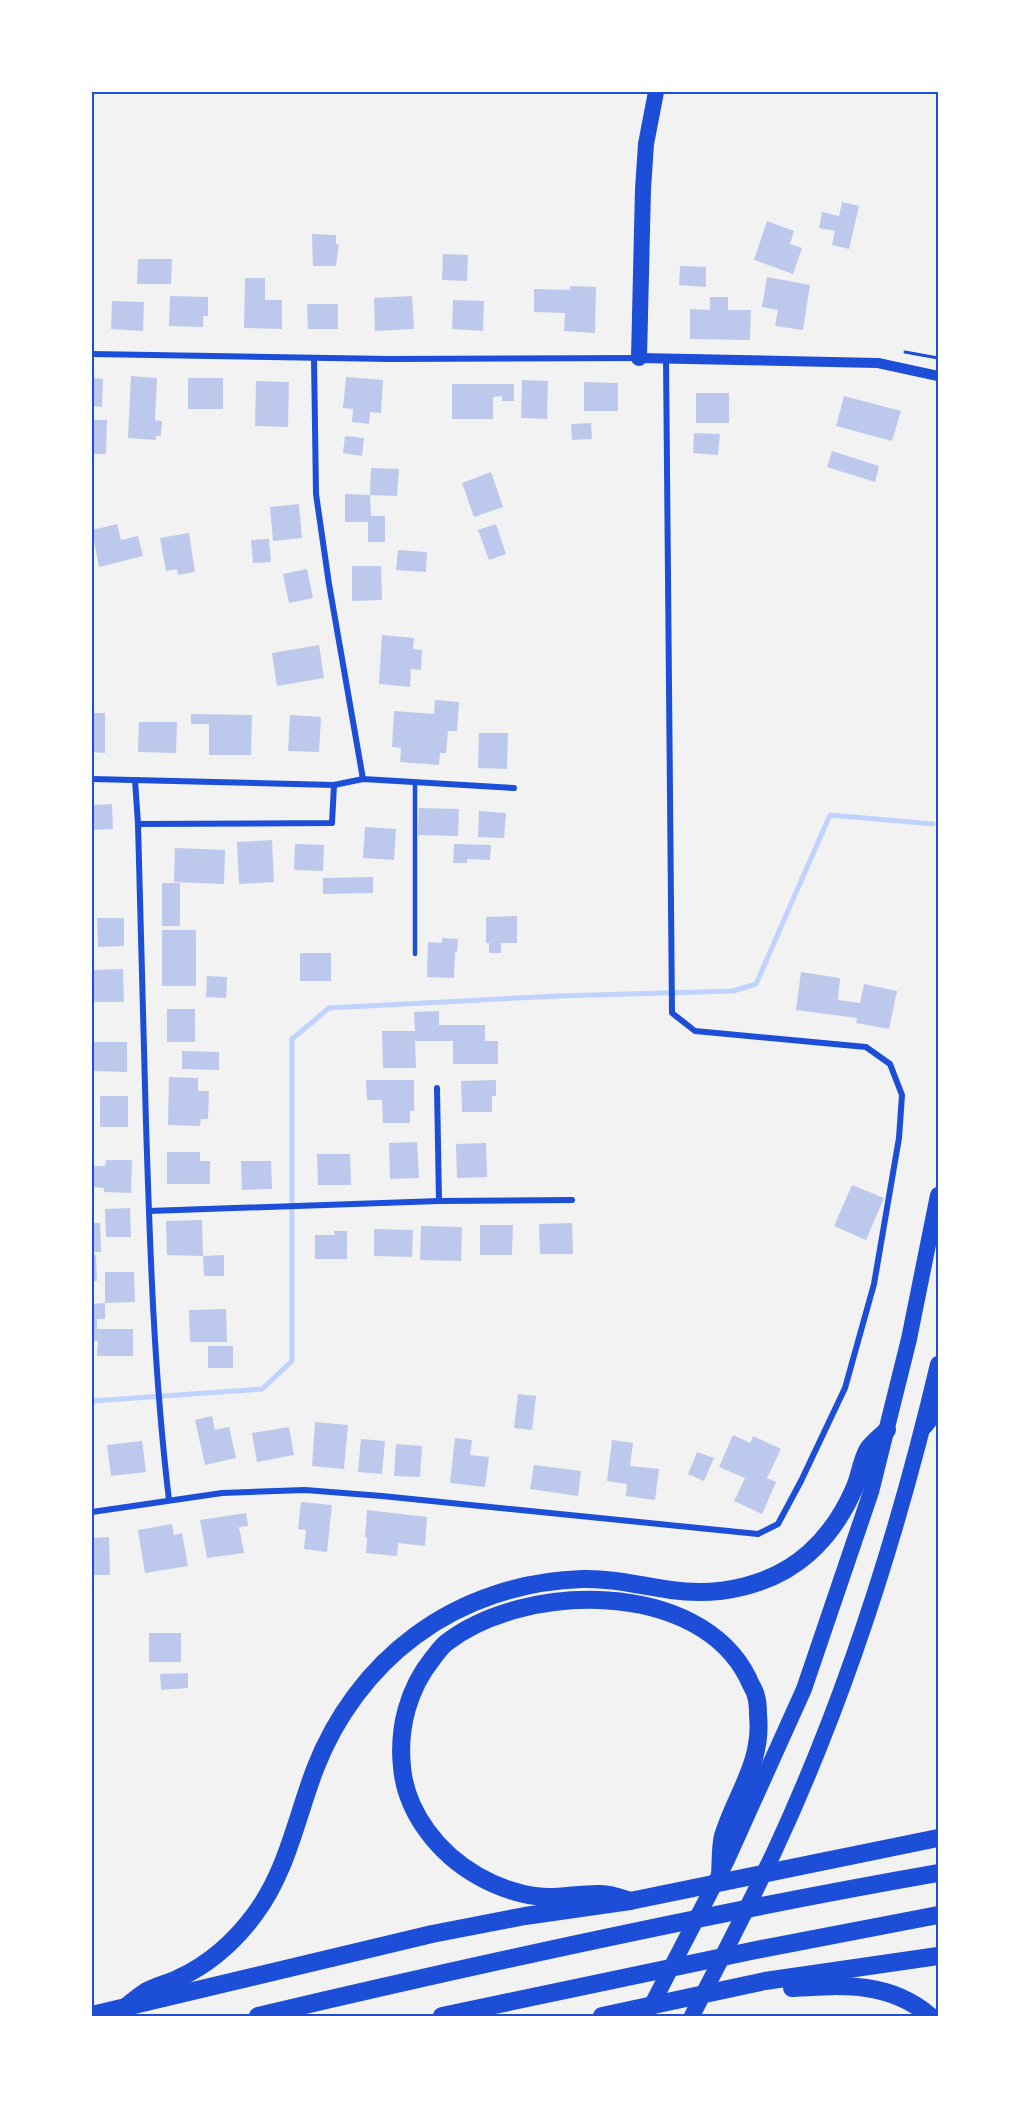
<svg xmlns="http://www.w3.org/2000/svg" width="1030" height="2108" font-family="Quicksand,sans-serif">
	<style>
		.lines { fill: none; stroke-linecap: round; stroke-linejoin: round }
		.stream { stroke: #bfd3fe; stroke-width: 5 }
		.building { fill: #bdc9ec }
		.path { stroke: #1d4ed8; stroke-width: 3 }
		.service { stroke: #1d4ed8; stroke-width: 4.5 }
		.minor { stroke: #1d4ed8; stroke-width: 6 }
		.tertiary { stroke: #1d4ed8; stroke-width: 10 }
		.trunk { stroke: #1d4ed8; stroke-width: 16 }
		.motorway { stroke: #1d4ed8; stroke-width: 18 }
		.neatline { fill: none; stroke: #1d4ed8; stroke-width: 2 }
	</style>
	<rect width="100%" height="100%" fill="#f2f2f2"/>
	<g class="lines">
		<polyline class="stream" points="92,1401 262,1389 292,1361 292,1039 329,1008 558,996 733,991 756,984 830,815 933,824"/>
	</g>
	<g class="building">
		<polygon points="842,202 859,206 849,249 832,245 835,231 819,228 822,212 839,216"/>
		<polygon points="767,221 794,231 790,244 802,248 793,274 754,260"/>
		<polygon points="312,234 336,235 336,244 339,244 336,266 313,266"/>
		<polygon points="443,254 468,255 467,281 442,280"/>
		<polygon points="138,259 172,259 171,284 137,284"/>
		<polygon points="680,266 706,267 706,287 679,285"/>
		<polygon points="767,277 810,285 803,330 775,326 778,310 762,307"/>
		<polygon points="245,278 265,278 265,300 282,300 282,329 244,328"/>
		<polygon points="570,286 596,287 595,333 564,331 565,313 534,312 534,289 570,290"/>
		<polygon points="170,296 208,297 208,316 203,316 203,327 169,326"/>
		<polygon points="412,296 414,329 375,331 374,298"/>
		<polygon points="710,297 728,297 728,310 751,310 750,340 690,339 690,309 710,310"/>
		<polygon points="453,300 484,301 483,331 452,329"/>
		<polygon points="112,301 144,302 143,331 111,329"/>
		<polygon points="307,304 338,304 338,329 308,329"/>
		<polygon points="131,376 157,378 155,420 162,421 161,436 156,436 156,440 128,438"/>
		<polygon points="346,377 383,380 381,413 370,412 369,424 352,422 353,409 343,408"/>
		<polygon points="92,378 103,379 102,407 92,406"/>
		<rect x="188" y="378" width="35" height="31"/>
		<polygon points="522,380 548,381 547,419 521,418"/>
		<polygon points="256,381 289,382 288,427 255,426"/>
		<polygon points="584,382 618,383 618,411 584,411"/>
		<polygon points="452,384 514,384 514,401 502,401 502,396 493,397 493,419 452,419"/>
		<rect x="696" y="393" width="33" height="30"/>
		<polygon points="844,396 901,411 892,441 836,426"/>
		<polygon points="92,420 107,420 106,454 92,454"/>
		<polygon points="591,423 592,439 572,440 571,424"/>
		<polygon points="694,433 720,434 718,455 693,453"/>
		<polygon points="345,436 364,438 362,456 343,453"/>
		<polygon points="832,451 879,466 875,482 827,467"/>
		<polygon points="371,468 399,469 397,496 370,495"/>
		<polygon points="491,472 503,507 474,517 462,483"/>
		<polygon points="345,494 370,495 371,516 385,516 385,542 368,542 368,522 345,522"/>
		<polygon points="299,504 302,538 273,541 270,507"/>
		<polygon points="117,524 121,540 138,536 143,556 99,567 92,530"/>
		<polygon points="496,524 506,554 489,560 478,530"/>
		<polygon points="189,533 195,572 178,575 177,569 166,571 160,538"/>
		<polygon points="269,539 271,562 253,563 251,540"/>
		<polygon points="398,550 427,552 426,572 396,570"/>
		<polygon points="352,566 381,566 382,600 352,601"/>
		<polygon points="307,569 313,598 289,603 283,574"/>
		<polygon points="382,635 414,638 413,649 422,650 421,670 411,669 410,687 379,684"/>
		<polygon points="319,645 324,678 277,686 272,653"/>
		<polygon points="435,700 459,702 457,731 448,731 446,753 440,753 439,765 400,762 401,748 392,747 394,711 434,714"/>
		<polygon points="92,713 105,713 105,753 92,752"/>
		<polygon points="191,714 252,715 251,755 209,755 209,724 191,724"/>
		<polygon points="290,715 321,717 319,752 288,751"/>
		<polygon points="139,722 177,722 176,753 138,752"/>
		<polygon points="479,733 508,733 507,769 478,768"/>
		<polygon points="112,804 113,829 92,830 92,805"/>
		<polygon points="419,808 459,809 458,836 418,835"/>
		<polygon points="479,811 506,813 504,838 478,837"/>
		<polygon points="365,827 396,829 394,860 363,858"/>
		<polygon points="272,840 274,882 239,884 237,842"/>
		<polygon points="295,844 324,845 323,871 294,870"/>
		<polygon points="454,844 491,845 490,860 467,859 467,863 453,863"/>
		<polygon points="175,848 225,850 224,884 174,882"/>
		<polygon points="373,877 373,893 323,894 323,878"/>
		<rect x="162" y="883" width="18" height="43"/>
		<polygon points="517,916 517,943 501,943 501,953 489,953 489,943 486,943 486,917"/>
		<polygon points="97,918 124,918 124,946 98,947"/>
		<rect x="162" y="930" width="34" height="56"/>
		<polygon points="442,938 458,939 457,952 455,952 454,978 427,977 428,942 442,943"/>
		<rect x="300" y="953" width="31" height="28"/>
		<polygon points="123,969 124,1002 92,1002 92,970"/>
		<polygon points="801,972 840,978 838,1000 860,1003 864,984 897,991 889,1029 856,1023 857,1018 796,1010"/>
		<polygon points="207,976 227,977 226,998 206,997"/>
		<rect x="167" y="1009" width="28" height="33"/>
		<polygon points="439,1011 439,1025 485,1025 485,1041 498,1041 498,1064 453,1064 453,1041 415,1041 416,1068 383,1068 382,1031 415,1031 414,1012"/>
		<polygon points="93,1042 127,1042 127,1072 94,1071"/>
		<polygon points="182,1051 219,1052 219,1070 182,1069"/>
		<polygon points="169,1077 198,1078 198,1091 209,1091 208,1119 201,1119 200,1126 168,1125"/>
		<polygon points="366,1080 414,1080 414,1111 410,1111 410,1123 383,1123 382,1100 367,1100"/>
		<polygon points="496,1080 496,1096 492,1096 492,1112 462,1112 461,1081"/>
		<rect x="100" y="1096" width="28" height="31"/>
		<polygon points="417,1142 419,1178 390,1179 389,1143"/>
		<polygon points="486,1143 487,1177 457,1178 456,1144"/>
		<polygon points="167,1152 200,1152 200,1161 210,1161 210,1184 167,1184"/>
		<polygon points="317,1154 350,1154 351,1185 318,1185"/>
		<polygon points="106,1160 132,1160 131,1193 104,1192 104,1188 92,1187 92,1166 105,1166"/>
		<polygon points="241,1161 271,1161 272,1189 242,1190"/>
		<polygon points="852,1185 884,1198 866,1240 834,1226"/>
		<polygon points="130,1208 131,1237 106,1237 105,1209"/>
		<polygon points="202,1220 203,1256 224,1255 224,1276 204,1276 203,1256 167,1255 166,1221"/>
		<polygon points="92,1223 100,1223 101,1252 92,1252"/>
		<polygon points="572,1223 573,1254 540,1254 539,1224"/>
		<polygon points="480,1225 513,1225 512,1255 480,1255"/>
		<polygon points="421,1226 462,1227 461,1261 420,1260"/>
		<polygon points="374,1229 413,1230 412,1257 374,1256"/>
		<polygon points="334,1231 347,1231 347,1259 315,1259 315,1235 335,1235"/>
		<polygon points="92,1255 96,1255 97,1281 92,1281"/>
		<polygon points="105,1272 134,1272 135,1302 105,1303"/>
		<polygon points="105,1303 105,1319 97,1319 97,1329 133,1329 133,1356 97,1356 98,1341 92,1341 92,1304"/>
		<polygon points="226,1309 227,1342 190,1342 189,1310"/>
		<rect x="208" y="1346" width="25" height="22"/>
		<polygon points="518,1394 536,1396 532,1430 514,1428"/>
		<polygon points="212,1416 215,1430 229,1427 236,1458 205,1465 195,1420"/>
		<polygon points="315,1422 348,1425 344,1469 312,1466"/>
		<polygon points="289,1427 294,1455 257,1462 252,1433"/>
		<polygon points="733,1435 750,1443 753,1436 781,1449 767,1478 776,1482 762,1514 734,1501 745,1478 719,1467"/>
		<polygon points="455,1438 472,1440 470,1455 489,1457 485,1487 450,1483"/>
		<polygon points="361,1439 385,1441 382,1474 358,1472"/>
		<polygon points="612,1440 633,1443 630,1466 659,1469 655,1500 626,1496 627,1484 607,1481"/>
		<polygon points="142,1441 146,1472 111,1476 107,1445"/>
		<polygon points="396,1444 422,1446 420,1477 394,1476"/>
		<polygon points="697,1452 714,1458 704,1481 688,1474"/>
		<polygon points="534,1465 581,1471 578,1496 530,1489"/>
		<polygon points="301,1502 332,1505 327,1552 304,1549 306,1530 298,1529"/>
		<polygon points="367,1510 427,1517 425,1546 398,1543 397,1556 366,1553 367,1537 365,1537"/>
		<polygon points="246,1513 248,1526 239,1527 244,1553 207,1558 200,1520"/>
		<polygon points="172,1524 174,1535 182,1533 188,1566 145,1573 138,1530"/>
		<polygon points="109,1537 110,1575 92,1575 92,1538"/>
		<rect x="149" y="1633" width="32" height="29"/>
		<polygon points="188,1673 188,1688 161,1690 160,1674"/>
	</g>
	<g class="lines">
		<polyline class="path" points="905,352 938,358"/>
		<polyline class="service" points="415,954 415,782"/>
		<g class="minor">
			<polyline points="92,354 389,359 638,358"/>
			<polyline points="314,358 316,494 329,584 363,779"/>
			<polyline points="92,779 334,785 363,779 514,788"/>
			<path d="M135,780L138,824C141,924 144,1024 146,1124C150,1250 154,1375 169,1500"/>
			<polyline points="138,824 332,823 334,785"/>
			<polyline points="437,1088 439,1201"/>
			<polyline points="149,1211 439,1201 572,1200"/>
			<polyline points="92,1512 222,1493 305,1490 382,1496 758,1534 778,1524 801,1481 845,1388 874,1284 899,1138 902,1095 890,1064 866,1047 695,1031 672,1013 666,358"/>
		</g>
		<polyline class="tertiary" points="639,358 878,363 938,376"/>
		<g class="trunk">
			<polyline points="639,358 643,189 646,144 656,92"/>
			<polyline points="646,2016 727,1860 804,1689 871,1492 909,1339 938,1195"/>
			<path d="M692,2016C720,1961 749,1906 775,1850C847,1695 899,1530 938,1364"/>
		</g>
		<g class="motorway">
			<polyline points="924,1426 938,1408"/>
			<path d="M630,1901C621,1898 611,1894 602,1894C584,1893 566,1897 548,1897C525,1897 497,1887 478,1876C439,1854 406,1813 402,1767C398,1728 408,1689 433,1658C437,1653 441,1647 446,1643C524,1582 699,1579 748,1678C750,1684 755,1690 756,1696C758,1702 758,1709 758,1715C763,1762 736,1794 723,1836C720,1848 721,1863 720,1875"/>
			<path d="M792,1988C842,1985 889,1981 930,2016"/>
			<path d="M128,2005C135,2000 142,1993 149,1990C159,1985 169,1983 179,1978C209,1964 235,1941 255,1914C287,1871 296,1819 315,1769C335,1717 370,1669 415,1636C463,1600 522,1581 582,1579C613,1578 641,1586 671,1590C719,1597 772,1586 809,1553C828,1536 844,1512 854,1489C860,1477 861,1460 868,1449C873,1442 881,1436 887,1430"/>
			<polyline points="92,2015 432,1934 525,1916 630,1901 938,1838"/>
			<path d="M258,2016C483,1963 710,1913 938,1873"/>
			<polyline points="442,2016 756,1950 938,1915"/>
			<polyline points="602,2016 765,1981 938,1956"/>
		</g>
	</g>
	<rect width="1030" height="2108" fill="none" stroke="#ffffff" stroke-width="186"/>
	<rect x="93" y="93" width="844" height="1922" class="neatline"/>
</svg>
